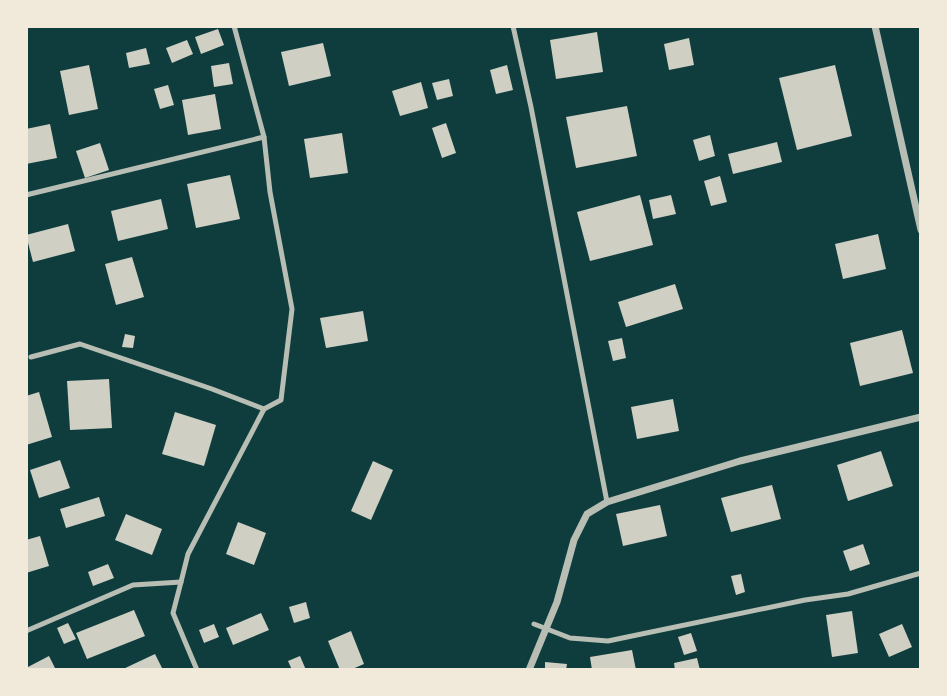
<svg xmlns="http://www.w3.org/2000/svg" width="947" height="696" font-family="'PT Sans Narrow',sans-serif">
	<style>
		.building { fill: #cfcfc3 }
		.lines { fill: none; stroke-linecap: round; stroke-linejoin: round }
		.service { stroke: #b8beb3; stroke-width: 5 }
		.minor { stroke: #b8beb3; stroke-width: 7 }
	</style>
	<rect width="100%" height="100%" fill="#0f3d3e"/>
	<g class="building">
		<polygon points="218,29 224,45 201,54 195,37"/>
		<polygon points="597,32 603,72 556,79 550,40"/>
		<polygon points="689,38 694,65 669,70 664,44"/>
		<polygon points="187,40 193,54 172,63 166,48"/>
		<polygon points="323,43 331,76 289,86 281,52"/>
		<polygon points="146,48 150,64 129,68 126,53"/>
		<polygon points="229,63 233,84 214,87 211,66"/>
		<polygon points="89,65 98,109 69,115 60,71"/>
		<polygon points="507,65 513,90 496,94 490,70"/>
		<polygon points="835,65 852,136 797,150 779,78"/>
		<polygon points="449,79 453,96 437,100 432,83"/>
		<polygon points="421,82 428,108 400,116 392,91"/>
		<polygon points="168,85 174,105 160,109 154,89"/>
		<polygon points="215,94 221,129 188,135 182,100"/>
		<polygon points="627,106 637,156 576,168 566,117"/>
		<polygon points="446,123 456,153 442,158 432,128"/>
		<polygon points="50,124 57,158 26,164 26,129"/>
		<polygon points="342,133 348,173 310,178 304,139"/>
		<polygon points="710,135 715,156 699,161 693,140"/>
		<polygon points="777,142 782,162 733,174 728,154"/>
		<polygon points="100,143 109,170 85,178 76,151"/>
		<polygon points="230,175 240,219 196,228 187,184"/>
		<polygon points="720,176 727,202 711,206 704,181"/>
		<polygon points="640,195 653,245 590,261 577,212"/>
		<polygon points="671,195 676,214 653,219 649,200"/>
		<polygon points="161,199 168,229 118,241 111,211"/>
		<polygon points="68,224 75,251 33,262 26,235"/>
		<polygon points="878,234 886,269 843,279 835,244"/>
		<polygon points="132,257 144,297 116,305 105,264"/>
		<polygon points="675,284 683,309 626,327 618,302"/>
		<polygon points="363,311 368,341 326,348 320,318"/>
		<polygon points="902,330 913,373 860,386 850,343"/>
		<polygon points="125,334 135,336 133,348 122,347"/>
		<polygon points="622,338 626,358 613,361 608,341"/>
		<polygon points="109,379 112,428 70,430 67,381"/>
		<polygon points="39,392 52,437 26,445 26,396"/>
		<polygon points="673,399 679,431 637,439 631,407"/>
		<polygon points="175,412 216,425 204,466 162,454"/>
		<polygon points="881,451 893,486 848,501 837,465"/>
		<polygon points="60,460 70,488 39,498 30,470"/>
		<polygon points="373,461 393,470 371,520 351,511"/>
		<polygon points="772,485 781,519 731,532 721,498"/>
		<polygon points="99,497 105,516 66,528 60,509"/>
		<polygon points="660,505 667,536 623,546 616,514"/>
		<polygon points="126,514 162,529 152,555 115,540"/>
		<polygon points="238,522 266,533 254,565 226,554"/>
		<polygon points="40,536 49,566 26,573 26,540"/>
		<polygon points="863,544 870,564 850,571 843,551"/>
		<polygon points="108,564 114,578 93,586 88,572"/>
		<polygon points="741,574 745,592 736,595 731,576"/>
		<polygon points="306,602 310,618 294,623 289,607"/>
		<polygon points="134,610 145,636 87,659 76,633"/>
		<polygon points="852,611 858,653 832,657 826,615"/>
		<polygon points="261,613 269,630 233,645 226,628"/>
		<polygon points="68,623 76,639 64,644 57,628"/>
		<polygon points="214,624 219,637 204,643 199,630"/>
		<polygon points="902,624 912,647 889,657 879,634"/>
		<polygon points="351,631 364,664 350,670 340,670 328,641"/>
		<polygon points="691,633 697,651 684,655 678,637"/>
		<polygon points="632,650 636,670 592,670 590,657"/>
		<polygon points="155,654 163,670 121,670"/>
		<polygon points="49,656 56,670 26,670 26,668"/>
		<polygon points="300,656 306,670 292,670 288,661"/>
		<polygon points="697,658 700,670 675,670 674,663"/>
		<polygon points="545,662 567,664 566,670 545,670"/>
	</g>
	<g class="lines">
		<g class="service">
			<polyline points="513,26 531,107 607,502"/>
			<polyline points="26,195 264,137 234,26"/>
			<polyline points="31,357 80,344 212,389 264,409"/>
			<polyline points="534,624 570,638 608,641 805,600 848,594 921,573"/>
			<polyline points="26,631 133,585 181,582"/>
			<polyline points="197,670 173,613 181,582 188,554 264,409 281,400 292,309 270,192 264,137"/>
		</g>
		<g class="minor">
			<polyline points="875,26 921,230"/>
			<polyline points="529,670 557,602 574,540 587,514 607,502 740,461 921,417"/>
		</g>
	</g>
	<rect width="947" height="696" fill="none" stroke="#f1e9da" stroke-width="56"/>
</svg>
